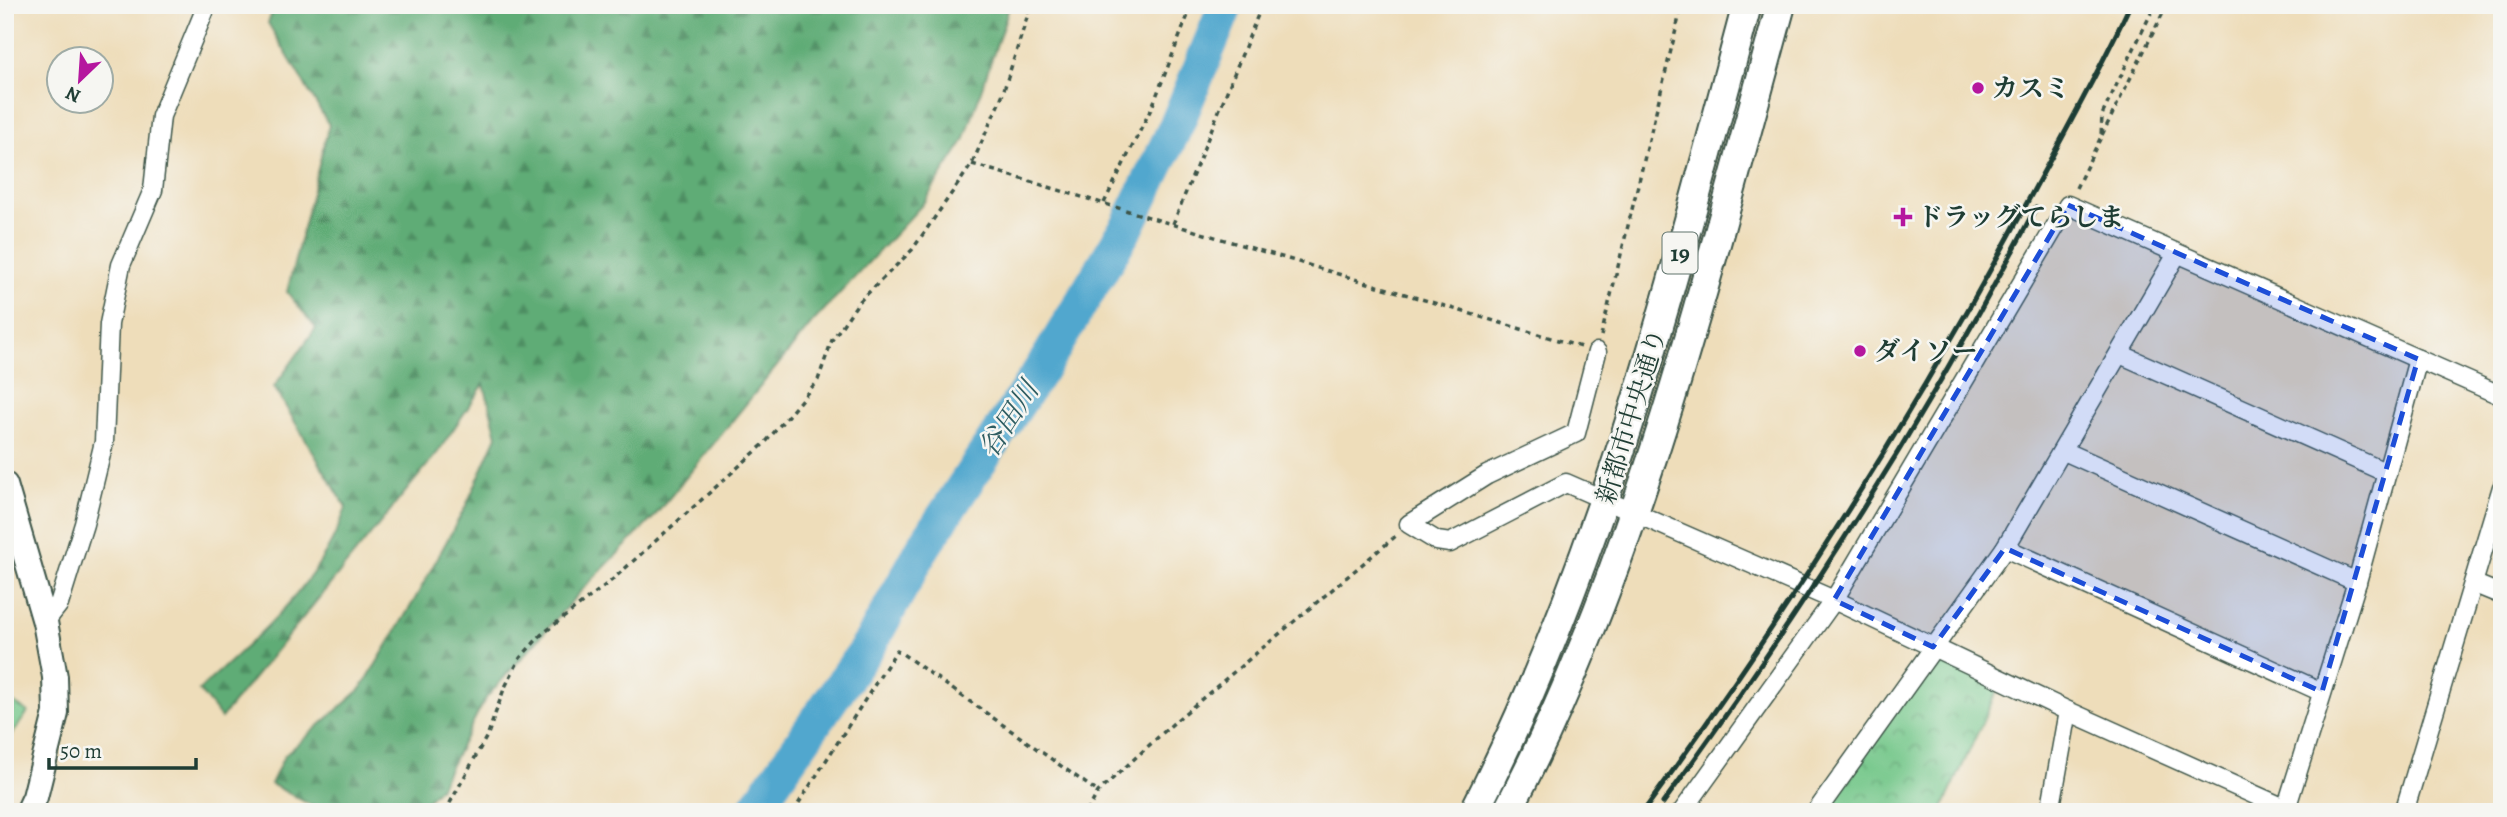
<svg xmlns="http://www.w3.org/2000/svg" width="2507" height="817" font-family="Alegreya,'Noto Serif JP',serif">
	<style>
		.grass { fill: url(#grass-tufts); stroke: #4a825f; stroke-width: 2 }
		.forest { fill: url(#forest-firs); stroke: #3f7455; stroke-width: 2 }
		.park { fill: url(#park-crowns); stroke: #4a825f; stroke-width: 2 }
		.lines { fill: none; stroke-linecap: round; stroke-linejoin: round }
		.river { stroke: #51a7ce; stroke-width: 35 }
		.street-casing { stroke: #3e5548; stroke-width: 21 }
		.secondary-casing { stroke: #3e5548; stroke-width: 28 }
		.primary-casing { stroke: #3e5548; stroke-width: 32 }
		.path { stroke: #3e5548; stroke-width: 3.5; stroke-dasharray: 5 5; stroke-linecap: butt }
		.street { stroke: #fff; stroke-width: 18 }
		.secondary { stroke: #fff; stroke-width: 24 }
		.primary { stroke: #fff; stroke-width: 28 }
		.rail { stroke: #1f3d34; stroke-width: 5 }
		.marked { fill: #1d4ed8; fill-opacity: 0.2; stroke: #1d4ed8; stroke-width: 5; stroke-dasharray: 14 9; stroke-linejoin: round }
		.poi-dot { fill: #b5179e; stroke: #f6f6f2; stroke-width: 2.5 }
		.labels { text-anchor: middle; stroke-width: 5; stroke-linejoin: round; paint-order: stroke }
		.shield { fill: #f6f6f2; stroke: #60746d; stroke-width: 2 }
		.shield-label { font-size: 24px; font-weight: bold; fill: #1f3d34 }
		.poi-label { font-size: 26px; font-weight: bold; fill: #1f3d34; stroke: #f6f6f2; text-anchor: start }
		.street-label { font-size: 26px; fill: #1f3d34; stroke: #f6f6f2 }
		.water-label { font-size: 28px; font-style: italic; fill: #2e5d62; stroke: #f6f6f2 }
	</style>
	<defs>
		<pattern id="grass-tufts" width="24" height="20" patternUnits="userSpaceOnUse" patternTransform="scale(1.75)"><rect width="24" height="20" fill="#74c78a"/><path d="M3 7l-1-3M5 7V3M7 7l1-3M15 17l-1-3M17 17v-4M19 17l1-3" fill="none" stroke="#5fa372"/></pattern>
		<pattern id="forest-firs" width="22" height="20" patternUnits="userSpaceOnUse" patternTransform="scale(1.75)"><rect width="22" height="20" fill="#5fac76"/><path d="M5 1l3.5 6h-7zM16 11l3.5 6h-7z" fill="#4e8d62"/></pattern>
		<pattern id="park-crowns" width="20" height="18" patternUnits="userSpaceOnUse" patternTransform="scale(1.75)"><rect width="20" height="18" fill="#74c78a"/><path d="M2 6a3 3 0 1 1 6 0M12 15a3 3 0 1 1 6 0" fill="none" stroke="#5fa372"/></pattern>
	</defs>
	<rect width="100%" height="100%" fill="#f6f6f2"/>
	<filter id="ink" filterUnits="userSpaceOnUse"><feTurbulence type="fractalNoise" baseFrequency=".0143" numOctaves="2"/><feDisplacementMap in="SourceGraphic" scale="14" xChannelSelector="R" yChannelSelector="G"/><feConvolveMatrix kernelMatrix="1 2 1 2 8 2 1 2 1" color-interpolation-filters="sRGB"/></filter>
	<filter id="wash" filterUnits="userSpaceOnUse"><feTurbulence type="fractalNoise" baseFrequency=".00686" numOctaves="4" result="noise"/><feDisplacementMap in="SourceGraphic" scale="28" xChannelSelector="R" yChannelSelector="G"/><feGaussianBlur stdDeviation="1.57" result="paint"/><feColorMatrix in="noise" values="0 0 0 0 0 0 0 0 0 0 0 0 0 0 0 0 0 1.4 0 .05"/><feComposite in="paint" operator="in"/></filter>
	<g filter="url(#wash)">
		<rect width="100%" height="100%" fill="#eeddba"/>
		<polygon class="grass" points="5,697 28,712 5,744"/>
		<path class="forest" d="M275,5H1010L964,141L922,205L812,323L653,518L579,593L485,699L439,788L416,812H324L271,784L284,756L361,689L415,599L466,506L497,436L484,384L438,452L221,718L199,690C256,637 322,584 346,507L274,387L316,328L287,292L329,125L268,23Z"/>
		<polygon class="park" points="1933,647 2002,680 1941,812 1816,812"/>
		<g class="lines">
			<polyline class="river" points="753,812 871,642 924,546 1047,360 1128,225 1177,124 1226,5"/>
		</g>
	</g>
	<g filter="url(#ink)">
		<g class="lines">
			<defs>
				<g id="street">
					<polyline points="1597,352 1576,433 1487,475 1409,524 1437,541 1450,543 1566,483 1834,600 2068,711 2293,812"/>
					<polyline points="2120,354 2387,473"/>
					<polyline points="2064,451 2357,582"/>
					<polyline points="2005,548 2322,692"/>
					<polyline points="2475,584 2502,595"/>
					<polyline points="45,622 59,604 84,524 104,442 109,324 121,265 153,190 161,116 207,5"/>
					<polyline points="1682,812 1834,600 2068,205 2502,396"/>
					<polyline points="1816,812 2005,548 2177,254"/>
					<polyline points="2050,812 2068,711"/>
					<polyline points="2285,812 2357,582 2418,359"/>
					<polyline points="2404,812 2502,487"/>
				</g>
				<polyline id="secondary" points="5,485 45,622 55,677 56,713 35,797 28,812"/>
				<g id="primary">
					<path d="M1474,812C1604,556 1673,281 1747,5"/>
					<path d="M1507,812C1638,564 1707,274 1781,5"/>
				</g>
			</defs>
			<use href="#street" class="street-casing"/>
			<use href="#secondary" class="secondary-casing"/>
			<use href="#primary" class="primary-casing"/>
			<g class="path">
				<polyline points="2102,135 2167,5"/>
				<polyline points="972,164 1581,347"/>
				<polyline points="2076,188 2101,137 2102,115 2155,5"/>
				<polyline points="1104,203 1152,107 1192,5"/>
				<polyline points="1173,224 1262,5"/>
				<polyline points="1601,336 1682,5"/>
				<polyline points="445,812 488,734 504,689 520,658 541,635 612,580 765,443 818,380 832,340 858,303 912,250 972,164 1002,96 1031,5"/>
				<polyline points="793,812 897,650 1098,792"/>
				<polyline points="1087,812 1098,792 1178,719 1397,535"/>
			</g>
			<use href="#street" class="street"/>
			<use href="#secondary" class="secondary"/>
			<use href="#primary" class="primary"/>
			<g class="rail">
				<path d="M1663,803C1801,614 1928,415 2036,207"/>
				<path d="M1643,812C1789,612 1921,403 2037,184C2069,125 2102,66 2130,5"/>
			</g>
		</g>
	</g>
	<path class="marked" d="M2068,205L2418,359L2322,692L2005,548L1933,647L1834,600Z"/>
	<g class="poi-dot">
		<circle cx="1978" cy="88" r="7"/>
		<path d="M1899.5 206.5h7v7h7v7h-7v7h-7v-7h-7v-7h7z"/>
		<circle cx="1860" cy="351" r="7"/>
	</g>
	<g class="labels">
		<rect class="shield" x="1662.5" y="232.5" width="35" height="41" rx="5"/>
		<g class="shield-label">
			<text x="1680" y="261">19</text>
		</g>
		<g class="poi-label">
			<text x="1992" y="97">カスミ</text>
			<text x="1917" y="226">ドラッグてらしま</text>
			<text x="1874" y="360">ダイソー</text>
		</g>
		<g class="street-label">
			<text transform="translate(1631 416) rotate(-73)" y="9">新都市中央通り</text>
		</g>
		<g class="water-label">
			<text transform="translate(1008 419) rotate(-57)" y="10">谷田川</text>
		</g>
	</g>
	<rect width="2507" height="817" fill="none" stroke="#f6f6f2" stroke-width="28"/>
	<g transform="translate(80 80) rotate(205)"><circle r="33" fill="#f6f6f2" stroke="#a0aca6" stroke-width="2"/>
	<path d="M0-5L12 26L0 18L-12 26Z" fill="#b5179e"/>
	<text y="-10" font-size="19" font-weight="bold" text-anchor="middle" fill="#1f3d34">N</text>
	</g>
	<path d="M49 758v10h147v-10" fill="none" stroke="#1f3d34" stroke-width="3.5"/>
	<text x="60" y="758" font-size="21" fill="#1f3d34" stroke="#f6f6f2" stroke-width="5" paint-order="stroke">50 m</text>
</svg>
